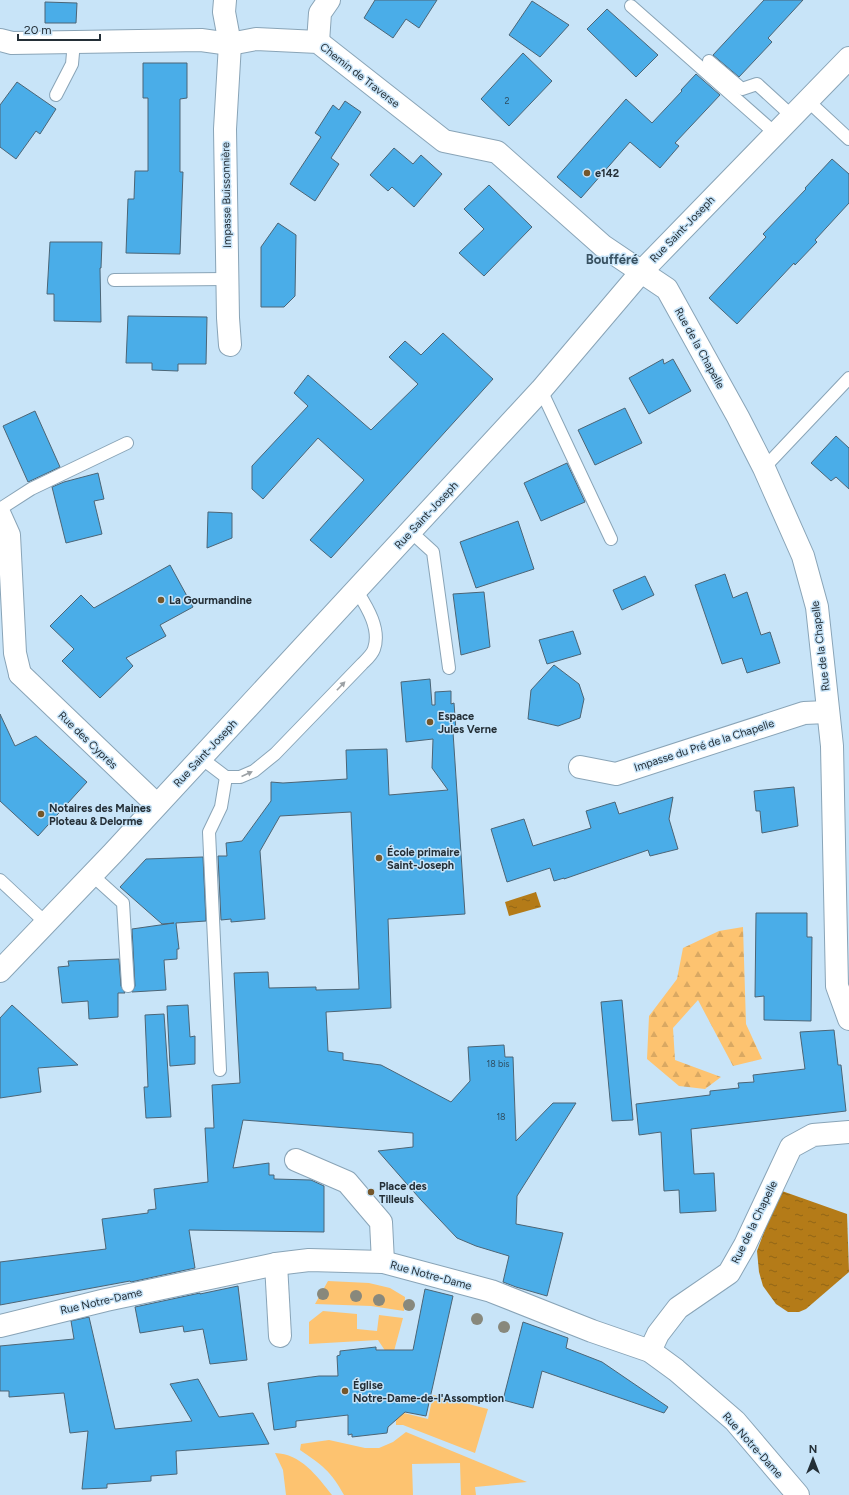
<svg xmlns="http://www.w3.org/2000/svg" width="849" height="1495" font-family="Figtree,sans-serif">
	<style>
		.green { fill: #fdc370 }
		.forest { fill: url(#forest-firs) }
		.water { fill: url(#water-ripples) }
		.building { fill: #4aade8; stroke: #4c6576 }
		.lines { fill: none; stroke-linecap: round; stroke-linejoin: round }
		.lane-casing { stroke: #89a4b7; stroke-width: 14 }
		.street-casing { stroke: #89a4b7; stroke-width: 24 }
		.secondary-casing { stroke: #89a4b7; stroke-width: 24 }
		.lane { stroke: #fff; stroke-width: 12 }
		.street { stroke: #fff; stroke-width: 22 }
		.secondary { stroke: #fff; stroke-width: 22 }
		.tree { fill: #88887c }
		.oneway { fill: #9ca1a5 }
		.poi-dot { fill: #75572b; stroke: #c8e4f8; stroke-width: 1.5 }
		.labels { text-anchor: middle; stroke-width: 3; stroke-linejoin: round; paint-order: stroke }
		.number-label { font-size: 9px; fill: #2e4e63 }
		.street-label { font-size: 11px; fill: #242f37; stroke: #c8e4f8 }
		.poi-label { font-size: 11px; font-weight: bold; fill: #242f37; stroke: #c8e4f8; text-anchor: start }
		.quarter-label { font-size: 13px; font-weight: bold; fill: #395262; stroke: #c8e4f8 }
	</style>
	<defs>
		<pattern id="forest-firs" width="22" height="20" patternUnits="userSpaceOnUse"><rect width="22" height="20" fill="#fdc370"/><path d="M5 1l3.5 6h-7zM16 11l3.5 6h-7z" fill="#d9a862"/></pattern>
		<pattern id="water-ripples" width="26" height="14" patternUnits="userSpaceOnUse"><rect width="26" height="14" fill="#b47b18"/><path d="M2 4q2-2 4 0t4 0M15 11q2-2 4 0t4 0" fill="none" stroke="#926516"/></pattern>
	</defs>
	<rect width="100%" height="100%" fill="#c8e4f8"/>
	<g class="green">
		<polygon points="328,1281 369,1283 390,1288 405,1297 404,1311 371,1306 315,1304"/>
		<polygon points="323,1311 357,1314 357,1329 377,1331 379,1315 403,1318 394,1351 386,1352 378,1340 309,1344 309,1322"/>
		<polygon points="433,1395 488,1409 475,1453 403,1425 396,1425 396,1418 400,1412 428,1419"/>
		<path d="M406,1432L527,1482L475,1487L476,1495H461L460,1463L412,1464L413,1495H344C331,1471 322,1465 300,1450L301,1444L329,1440L365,1448H379L393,1442Z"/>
		<path d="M275,1453C301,1454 317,1476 332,1495H286L283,1470Z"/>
	</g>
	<polygon class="forest" points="743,927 746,1024 762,1059 733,1066 698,1000 673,1028 675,1060 721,1077 705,1089 679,1086 647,1059 649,1016 677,979 683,948 719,931"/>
	<g class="water">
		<polygon points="536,892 541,907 509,916 505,902"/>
		<polygon points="782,1191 847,1214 849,1272 806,1309 799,1312 788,1312 776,1304 763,1286 759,1272 757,1251 767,1224"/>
	</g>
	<g class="building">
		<polygon points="375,0 437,0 419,28 406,19 393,38 364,18"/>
		<polygon points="764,0 803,0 768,38 772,42 739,77 713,55"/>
		<polygon points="532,1 569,25 540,57 509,35"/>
		<polygon points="45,2 77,3 76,23 45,23"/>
		<polygon points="607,9 658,55 636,77 587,29"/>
		<polygon points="523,53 552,81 509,126 481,99"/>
		<polygon points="143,63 187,63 187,98 180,99 180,172 183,172 180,254 126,253 128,199 134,199 135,171 148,171 148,98 143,98"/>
		<polygon points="696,74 720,95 675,143 679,146 660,168 630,142 581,198 557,177 626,99 652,123 682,91 681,90"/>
		<polygon points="17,82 56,109 40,134 36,131 16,159 0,147 0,105"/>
		<polygon points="345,101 361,112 331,158 339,164 315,201 290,184 321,137 315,133 333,105 339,110"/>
		<polygon points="394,148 413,164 421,155 442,174 414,207 392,187 388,191 370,175"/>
		<polygon points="832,159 849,174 849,203 815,240 817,242 795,265 794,263 737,324 709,298 766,237 763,234 806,189 805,188"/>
		<polygon points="489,185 532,227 484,276 459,253 484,229 464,209"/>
		<polygon points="278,223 296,235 295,296 284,307 261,307 261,247"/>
		<polygon points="50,242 102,242 101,268 100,268 101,322 54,321 54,294 47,294"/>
		<polygon points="128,316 207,317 206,364 178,364 178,371 152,370 152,363 126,363"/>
		<polygon points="443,333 493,379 331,558 310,540 364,480 318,438 263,499 252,489 252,466 308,406 294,393 308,375 371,430 418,384 389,357 405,341 421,355"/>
		<polygon points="663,359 664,364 673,359 691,391 649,414 629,378"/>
		<polygon points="625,408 642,443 595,465 578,430"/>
		<polygon points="35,411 60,467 28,482 3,426"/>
		<polygon points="836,436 849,448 849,489 836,477 831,481 811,463"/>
		<polygon points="567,463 585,502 541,521 524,483"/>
		<polygon points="98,473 104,499 94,501 102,534 66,543 52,487 64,482"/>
		<polygon points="208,512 232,513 232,538 207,548"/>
		<polygon points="518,521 534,569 476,588 460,542"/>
		<polygon points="170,565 193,607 160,625 166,636 126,658 133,666 100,698 62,661 74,649 50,626 81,595 94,608"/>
		<polygon points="725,574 733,598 747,592 761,635 770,632 780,663 747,673 742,658 722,664 695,585"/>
		<polygon points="645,576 654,595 622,610 613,590"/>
		<polygon points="484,592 490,647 461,655 453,594"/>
		<polygon points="573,631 581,654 547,664 539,640"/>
		<polygon points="554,665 579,684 584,699 580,718 558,726 528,719 531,690"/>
		<polygon points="430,679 432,705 435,705 435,692 451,691 451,704 454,703 456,731 453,732 465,914 388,919 391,1008 326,1012 328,1051 343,1053 343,1060 381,1065 451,1102 470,1081 468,1047 504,1045 505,1057 513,1057 516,1141 553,1103 576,1103 517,1196 516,1224 563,1233 547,1296 516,1287 503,1282 509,1256 476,1246 457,1238 421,1200 378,1151 413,1147 413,1133 243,1120 233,1168 269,1163 269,1175 274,1175 274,1179 311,1180 324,1186 324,1232 189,1230 195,1268 131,1282 130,1281 0,1305 0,1262 106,1249 102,1219 148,1213 148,1210 156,1209 154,1189 208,1182 205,1128 214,1128 212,1085 240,1083 234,973 268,972 269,988 316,987 316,990 359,989 351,812 280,816 260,851 265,919 231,922 231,919 221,920 218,856 227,856 226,843 242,841 271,801 271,782 283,783 347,779 346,750 387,749 389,795 448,790 432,768 433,739 406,742 401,682"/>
		<polygon points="0,714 15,746 36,736 87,782 38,836 0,801"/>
		<polygon points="794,787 798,826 762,833 760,811 756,811 754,791"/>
		<polygon points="673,797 669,819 678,849 650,856 648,850 564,879 564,878 554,881 550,868 507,882 491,829 524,819 533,846 591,828 586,811 615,802 619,814"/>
		<polygon points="203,857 206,921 176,923 179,949 177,949 177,959 164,960 166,990 132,992 135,986 132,929 174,923 162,924 120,887 146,859"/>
		<polygon points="756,913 807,913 807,937 812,937 811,1021 764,1020 764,996 755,997"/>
		<polygon points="119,959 121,986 125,993 118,993 118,1017 89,1019 88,1001 62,1003 58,967 69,966 68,961"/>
		<polygon points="622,1000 633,1120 612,1121 601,1002"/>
		<polygon points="12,1005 78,1065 38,1068 41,1092 0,1098 0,1018"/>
		<polygon points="188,1005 190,1037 195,1036 195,1064 170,1066 167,1006"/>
		<polygon points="164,1014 171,1117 146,1118 144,1087 148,1087 145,1015"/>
		<polygon points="834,1030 838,1065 841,1065 846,1111 691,1129 694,1174 714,1173 716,1211 680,1213 679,1190 664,1191 661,1132 639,1135 636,1104 710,1095 710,1091 739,1088 738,1083 754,1082 753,1075 805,1069 800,1032"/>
		<polygon points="238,1286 247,1360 210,1364 203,1329 184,1332 183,1326 140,1333 135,1307 200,1293 200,1294"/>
		<polygon points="425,1289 453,1296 426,1416 405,1412 388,1427 387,1433 352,1437 352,1434 348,1435 348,1415 296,1421 296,1427 274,1430 268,1383 319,1376 338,1376 337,1356 340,1355 340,1351 376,1347 376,1350 413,1350"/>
		<polygon points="89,1317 115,1429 192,1421 170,1384 198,1379 219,1417 253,1413 269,1444 176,1451 177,1474 151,1476 151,1481 107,1484 107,1488 82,1489 88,1431 70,1433 64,1393 9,1397 9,1391 0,1391 0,1346 74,1339 71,1321"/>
		<polygon points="523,1322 568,1338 566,1348 602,1362 668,1407 664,1413 542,1371 533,1408 503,1400"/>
	</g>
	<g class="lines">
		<defs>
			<g id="lane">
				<polyline points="631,6 776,134"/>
				<polyline points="709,61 742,89 757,84 792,116"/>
				<polyline points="56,95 72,64 74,42"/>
				<polyline points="808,101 849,139"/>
				<polyline points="114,280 227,279"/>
				<polyline points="541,390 611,539"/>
				<polyline points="764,468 849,378"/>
				<polyline points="0,509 31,489 127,443"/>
				<polyline points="411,532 433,552 449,668"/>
				<path d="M201,758L226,777H240L254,771L275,754L362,664C366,660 372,655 374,649C381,629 367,607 357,591"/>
				<polyline points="92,875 123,903 128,986"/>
				<polyline points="0,880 46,923"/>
				<polyline points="220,1070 209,832 221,807 226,777"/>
			</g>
			<g id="street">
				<polyline points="225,0 224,12 230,44 225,129 228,318 230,345"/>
				<polyline points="0,40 12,43 201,40 230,44 256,39 318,42 444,141 497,152 603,246 667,289 738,417 764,468 803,556 817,607 832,746 837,986 849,1019"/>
				<polyline points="318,42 320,13 329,0"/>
				<polyline points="0,515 9,535 15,653 20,674"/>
				<polyline points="20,674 157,805"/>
				<polyline points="580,767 616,774 804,713 827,712"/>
				<polyline points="296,1160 347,1182 381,1222 383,1262"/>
				<polyline points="276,1264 280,1336"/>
				<polyline points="650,1351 658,1334 678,1308 729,1273 745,1245 791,1147 813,1135 849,1132"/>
			</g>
			<g id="secondary">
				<polyline points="0,971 113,853 541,390 642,271 849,58"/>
				<polyline points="0,1326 106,1300 276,1264 309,1260 383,1262 491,1291 592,1331 650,1351 676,1370 735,1421 798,1495"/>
			</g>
		</defs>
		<use href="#lane" class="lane-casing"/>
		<use href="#street" class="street-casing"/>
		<use href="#secondary" class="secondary-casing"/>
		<use href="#lane" class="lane"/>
		<use href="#street" class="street"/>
		<use href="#secondary" class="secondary"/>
	</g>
	<g class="tree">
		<circle cx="323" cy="1294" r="6"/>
		<circle cx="356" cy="1296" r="6"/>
		<circle cx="379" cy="1300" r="6"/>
		<circle cx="409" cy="1305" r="6"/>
		<circle cx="477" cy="1319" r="6"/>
		<circle cx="504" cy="1327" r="6"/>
	</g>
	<defs><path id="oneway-solid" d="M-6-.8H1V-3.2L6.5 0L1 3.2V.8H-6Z"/></defs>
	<g class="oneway">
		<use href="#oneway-solid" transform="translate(341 686) rotate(-46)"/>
		<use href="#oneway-solid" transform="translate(247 774) rotate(-24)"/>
	</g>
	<g class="poi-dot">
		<circle cx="587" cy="173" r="4"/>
		<circle cx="161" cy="600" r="4"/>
		<circle cx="430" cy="722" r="4"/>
		<circle cx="41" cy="814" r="4"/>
		<circle cx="379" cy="858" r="4"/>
		<circle cx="371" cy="1192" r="4"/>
		<circle cx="345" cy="1391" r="4"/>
	</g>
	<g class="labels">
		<g class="number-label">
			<text x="507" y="104">2</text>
			<text x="498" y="1067">18 bis</text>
			<text x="501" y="1120">18</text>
		</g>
		<g class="street-label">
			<text transform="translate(360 75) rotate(38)" y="4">Chemin de Traverse</text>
			<text transform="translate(226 195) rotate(-91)" y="4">Impasse Buissonnière</text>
			<text transform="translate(682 229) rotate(-46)" y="4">Rue Saint-Joseph</text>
			<text transform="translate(700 348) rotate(61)" y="4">Rue de la Chapelle</text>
			<text transform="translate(426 515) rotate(-47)" y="4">Rue Saint-Joseph</text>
			<text transform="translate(820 646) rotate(-97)" y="4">Rue de la Chapelle</text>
			<text transform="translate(88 740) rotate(44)" y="4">Rue des Cyprès</text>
			<text transform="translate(704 745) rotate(-18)" y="4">Impasse du Pré de la Chapelle</text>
			<text transform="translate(205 753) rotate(-47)" y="4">Rue Saint-Joseph</text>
			<text transform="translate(754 1222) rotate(-64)" y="4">Rue de la Chapelle</text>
			<text transform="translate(431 1275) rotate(15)" y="4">Rue Notre-Dame</text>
			<text transform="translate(101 1301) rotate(-13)" y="4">Rue Notre-Dame</text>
			<text transform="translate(753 1445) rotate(48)" y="4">Rue Notre-Dame</text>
		</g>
		<g class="poi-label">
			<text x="595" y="177">e142</text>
			<text x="169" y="604">La Gourmandine</text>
			<text x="438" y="720">Espace<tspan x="438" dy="13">Jules Verne</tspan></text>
			<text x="49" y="812">Notaires des Maines<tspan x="49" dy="13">Ploteau &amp; Delorme</tspan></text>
			<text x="387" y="856">École primaire<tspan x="387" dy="13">Saint-Joseph</tspan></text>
			<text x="379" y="1190">Place des<tspan x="379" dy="13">Tilleuls</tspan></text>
			<text x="353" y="1389">Église<tspan x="353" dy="13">Notre-Dame-de-l'Assomption</tspan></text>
		</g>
		<g class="quarter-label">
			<text x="612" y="264">Boufféré</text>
		</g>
	</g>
	<g transform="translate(813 1459)" stroke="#c8e4f8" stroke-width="3" paint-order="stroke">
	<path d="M0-3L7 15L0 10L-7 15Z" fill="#242f37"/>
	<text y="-6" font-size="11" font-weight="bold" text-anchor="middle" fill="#242f37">N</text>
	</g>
	<path d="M18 34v6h82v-6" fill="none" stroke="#242f37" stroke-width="2"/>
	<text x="24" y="34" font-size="12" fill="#242f37" stroke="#c8e4f8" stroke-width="3" paint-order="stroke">20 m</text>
</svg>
